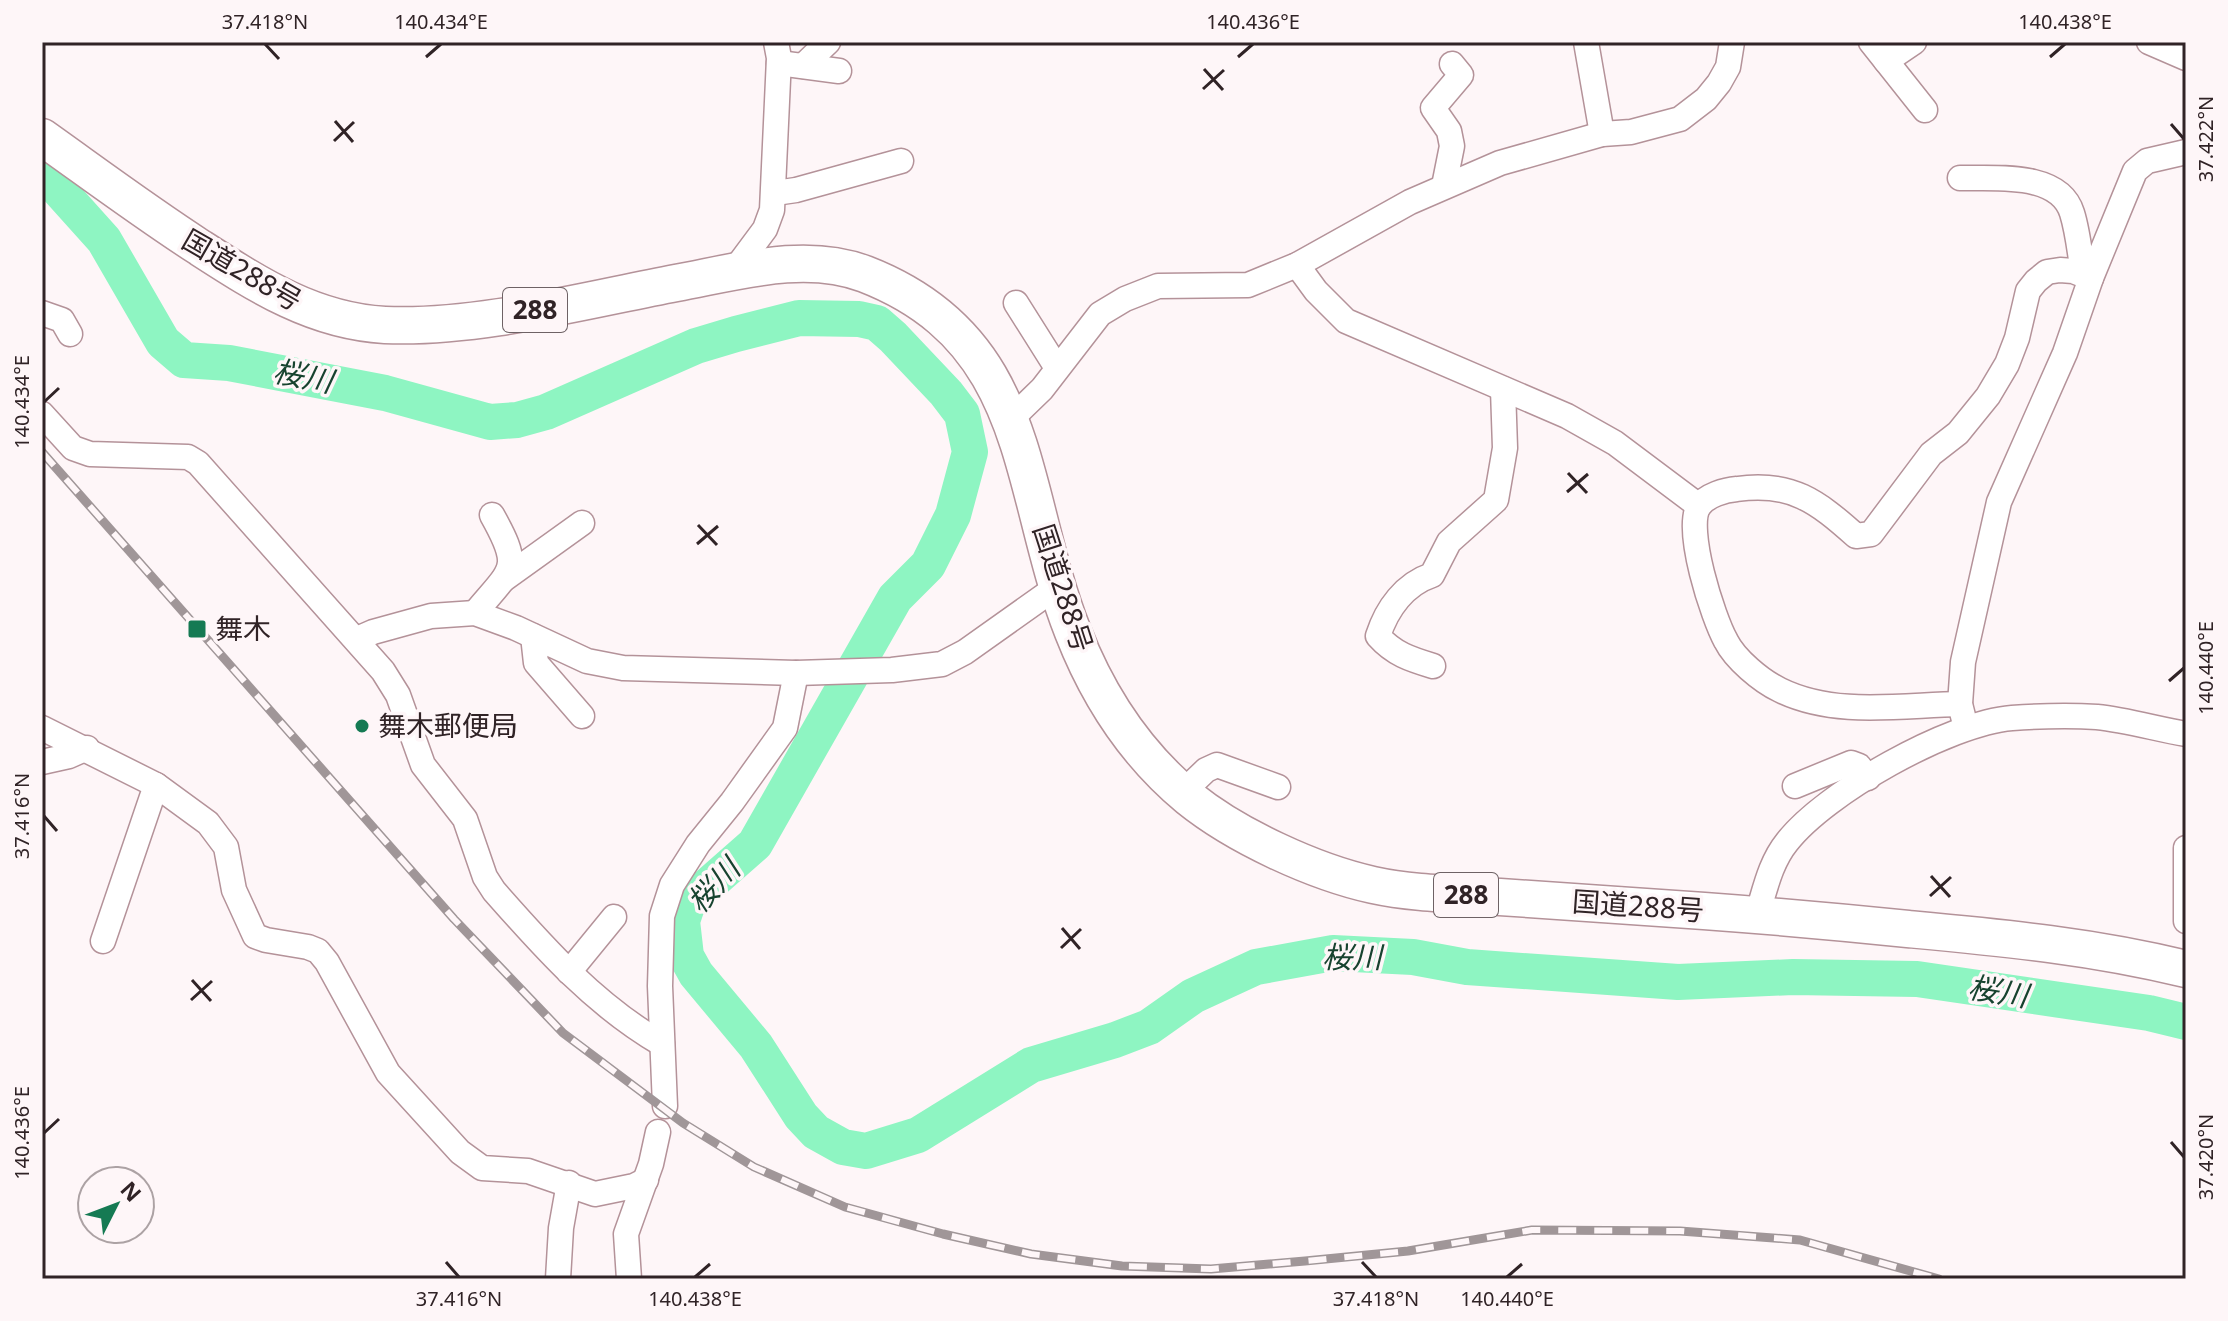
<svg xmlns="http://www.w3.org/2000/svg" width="2228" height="1321" font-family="'Noto Sans','Noto Sans JP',sans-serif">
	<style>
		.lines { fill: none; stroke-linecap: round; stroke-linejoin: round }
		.river { stroke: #8ef5c2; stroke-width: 36 }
		.minor-casing { stroke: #b49299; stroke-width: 27 }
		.highway-casing { stroke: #b49299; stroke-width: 39 }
		.minor { stroke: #fff; stroke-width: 24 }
		.highway { stroke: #fff; stroke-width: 36 }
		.rail-casing { stroke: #a09698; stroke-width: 9 }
		.rail { stroke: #fef6f8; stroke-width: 6; stroke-dasharray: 18; stroke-linecap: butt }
		.ticks { fill: none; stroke: #302326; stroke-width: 3 }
		.poi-dot { fill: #157a53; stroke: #fef6f8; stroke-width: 3 }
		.labels { text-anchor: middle; stroke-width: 7; stroke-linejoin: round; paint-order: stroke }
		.shield { fill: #fef6f8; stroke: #6e6265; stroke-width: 2 }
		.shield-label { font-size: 26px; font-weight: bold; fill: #302326 }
		.street-label { font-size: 28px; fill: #302326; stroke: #fef6f8 }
		.poi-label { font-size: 28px; fill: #302326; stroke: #fef6f8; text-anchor: start }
		.water-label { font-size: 30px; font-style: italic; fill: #17432f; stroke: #fef6f8 }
		.neatline { fill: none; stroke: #302326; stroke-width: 3 }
		.ticks-label { font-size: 20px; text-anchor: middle; fill: #302326 }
	</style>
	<rect width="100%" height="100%" fill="#fef6f8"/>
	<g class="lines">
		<polyline class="river" points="42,171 104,240 163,342 184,360 229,363 385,393 490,422 517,420 546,412 696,346 736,334 799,318 859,319 877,323 893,337 946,393 962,414 970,452 953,515 928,565 895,598 755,844 697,895 687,906 682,921 686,956 696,974 756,1046 801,1116 816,1132 843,1147 866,1151 918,1135 1031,1065 1115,1040 1149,1027 1193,996 1256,967 1333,953 1413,957 1467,967 1678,982 1793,977 1917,979 2149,1013 2186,1022"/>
		<defs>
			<g id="minor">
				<polyline points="1586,42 1602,134"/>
				<polyline points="1871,42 1925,110"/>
				<polyline points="2149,42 2186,58"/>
				<polyline points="1886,61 1914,42"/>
				<polyline points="779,63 839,71"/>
				<polyline points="803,66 828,42"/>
				<path d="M1960,178C1994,179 2059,171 2072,213C2078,232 2080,254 2083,274"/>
				<polyline points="1444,186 1452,146 1449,131 1433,108 1461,75 1452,64"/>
				<polyline points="775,193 796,190 901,161"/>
				<polyline points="1297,265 1316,291 1346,321 1567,416 1615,443 1699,506"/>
				<polyline points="733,272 765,229 772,210 779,58 776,42"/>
				<polyline points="1016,303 1057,368"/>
				<polyline points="42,313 62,320 70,334"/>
				<path d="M42,414L73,448L90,454L188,457L198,463L383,671L398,695L423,765L465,819L485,877L494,891C545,949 595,1005 662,1044"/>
				<polyline points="1012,418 1042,389 1100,314 1125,299 1158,286 1248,285 1297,265 1410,202 1500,163 1602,134 1631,132 1680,119 1706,99 1719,83 1728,67 1732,42"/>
				<polyline points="504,579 582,523"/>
				<path d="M475,613C512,568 523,570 492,515"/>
				<polyline points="533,636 536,663 582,716"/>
				<polyline points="357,639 373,632 431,616 475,613 516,628 587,661 623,668 796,673 892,670 942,664 965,652 1058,586"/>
				<path d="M1433,666C1410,659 1394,654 1378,636C1387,608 1405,584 1432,575L1449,542L1496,500L1505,448L1503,389"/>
				<path d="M1960,704C1901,705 1835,717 1780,690C1761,681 1735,659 1726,641C1713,618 1684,528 1699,506C1707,495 1725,490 1737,489C1791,481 1818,502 1856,536L1871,534L1931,454L1958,433L1988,396L2007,364L2017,338L2028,291L2036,281L2047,272L2060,270L2073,271L2091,278"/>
				<polyline points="42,728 156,785 103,941"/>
				<polyline points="1966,728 1960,704 1963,662 1999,502 2065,353 2091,278 2135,171 2147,161 2186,152"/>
				<polyline points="42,762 69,756 87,748"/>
				<polyline points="156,785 208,823 226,847 234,890 255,936 266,940 308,947 318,951 327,962 388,1073 460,1152 482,1168 528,1171 595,1194 634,1186 646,1180"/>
				<polyline points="1795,786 1851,763 1859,766 1868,778"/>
				<polyline points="1183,792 1206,770 1217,765 1278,787"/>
				<polyline points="2186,848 2186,921"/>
				<path d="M1757,915C1765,890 1770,863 1787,842C1825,793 1949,723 2012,718C2039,716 2069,715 2097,717C2126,720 2157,729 2186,734"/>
				<polyline points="569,972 614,917"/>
				<polyline points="665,1106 660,986 662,916 672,885 698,844 732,802 785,728 796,673"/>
				<polyline points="558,1279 561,1228 569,1183"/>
				<polyline points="629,1279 626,1234 651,1164 658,1132"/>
			</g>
			<path id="highway" d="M42,137C94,174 145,212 199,247C258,285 313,321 385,325C477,329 586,300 676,283C736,272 805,251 865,274C1035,340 1017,490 1073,632C1098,696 1136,754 1189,798C1236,836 1314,872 1373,885C1414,894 1458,894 1500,897C1568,902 1636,906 1704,911C1772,916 1840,922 1908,929C2004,938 2092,946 2186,969"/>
		</defs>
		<use href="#minor" class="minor-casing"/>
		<use href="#highway" class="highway-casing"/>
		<use href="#minor" class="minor"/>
		<use href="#highway" class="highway"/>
		<defs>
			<polyline id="rail" points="42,452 454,919 563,1033 683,1123 754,1167 845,1207 943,1234 1031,1254 1122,1266 1211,1269 1305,1261 1408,1251 1532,1230 1680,1231 1800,1240 1939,1279"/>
		</defs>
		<use href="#rail" class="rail-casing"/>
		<use href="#rail" class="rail"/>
	</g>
	<path class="ticks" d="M265,44L279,59M426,57L441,44M1238,57L1253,44M2050,57L2065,44M1204,69L1223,90M1203,89L1224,70M335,121L353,142M2171,124L2184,139M334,141L354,122M44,402L59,388M1568,473L1587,493M1567,492L1588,474M698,525L717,545M697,544L718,526M2169,681L2184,668M44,816L57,831M1931,876L1950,897M1930,896L1951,877M1062,928L1080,949M1061,948L1081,929M192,980L211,1001M191,1000L212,981M44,1133L59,1119M2171,1142L2184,1157M446,1262L459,1277M1362,1262L1376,1277M695,1277L710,1264M1507,1277L1522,1264"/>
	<g class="poi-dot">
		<rect x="187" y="619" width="20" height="20" rx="4"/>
		<circle cx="362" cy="726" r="8"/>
	</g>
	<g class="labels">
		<g class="shield">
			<rect x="503" y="288" width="64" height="44" rx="6"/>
			<rect x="1434" y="873" width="64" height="44" rx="6"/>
		</g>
		<g class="shield-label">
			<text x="535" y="319">288</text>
			<text x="1466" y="904">288</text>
		</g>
		<g class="street-label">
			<text transform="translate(242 270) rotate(30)" y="10">国道288号</text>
			<text transform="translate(1063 588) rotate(72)" y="10">国道288号</text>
			<text transform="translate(1638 906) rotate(4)" y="10">国道288号</text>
		</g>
		<g class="poi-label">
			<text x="215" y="639">舞木</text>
			<text x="378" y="736">舞木郵便局</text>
		</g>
		<g class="water-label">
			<text transform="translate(303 377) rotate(11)" y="10">桜川</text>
			<text transform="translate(714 886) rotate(-47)" y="10">桜川</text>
			<text x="1352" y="968">桜川</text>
			<text transform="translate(1998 992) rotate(9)" y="10">桜川</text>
		</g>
	</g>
	<rect width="2228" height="1321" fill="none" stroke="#fef6f8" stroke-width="88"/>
	<g transform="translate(116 1205) rotate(48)"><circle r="38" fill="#fef6f8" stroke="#aca2a4" stroke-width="2"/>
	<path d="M0-6L14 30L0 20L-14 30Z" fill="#157a53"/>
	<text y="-12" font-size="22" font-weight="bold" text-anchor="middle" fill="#302326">N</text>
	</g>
	<rect x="44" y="44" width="2140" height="1233" class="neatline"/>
	<g class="ticks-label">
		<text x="265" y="29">37.418°N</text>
		<text x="441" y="29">140.434°E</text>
		<text x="1253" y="29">140.436°E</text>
		<text x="2065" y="29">140.438°E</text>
		<text transform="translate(2206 139) rotate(-90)" y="7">37.422°N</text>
		<text transform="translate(22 402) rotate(-90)" y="7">140.434°E</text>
		<text transform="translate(2206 668) rotate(-90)" y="7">140.440°E</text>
		<text transform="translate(22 816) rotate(-90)" y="7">37.416°N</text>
		<text transform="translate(22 1133) rotate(-90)" y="7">140.436°E</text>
		<text transform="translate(2206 1157) rotate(-90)" y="7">37.420°N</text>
		<text x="459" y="1306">37.416°N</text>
		<text x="695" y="1306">140.438°E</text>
		<text x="1376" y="1306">37.418°N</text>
		<text x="1507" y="1306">140.440°E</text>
	</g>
</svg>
